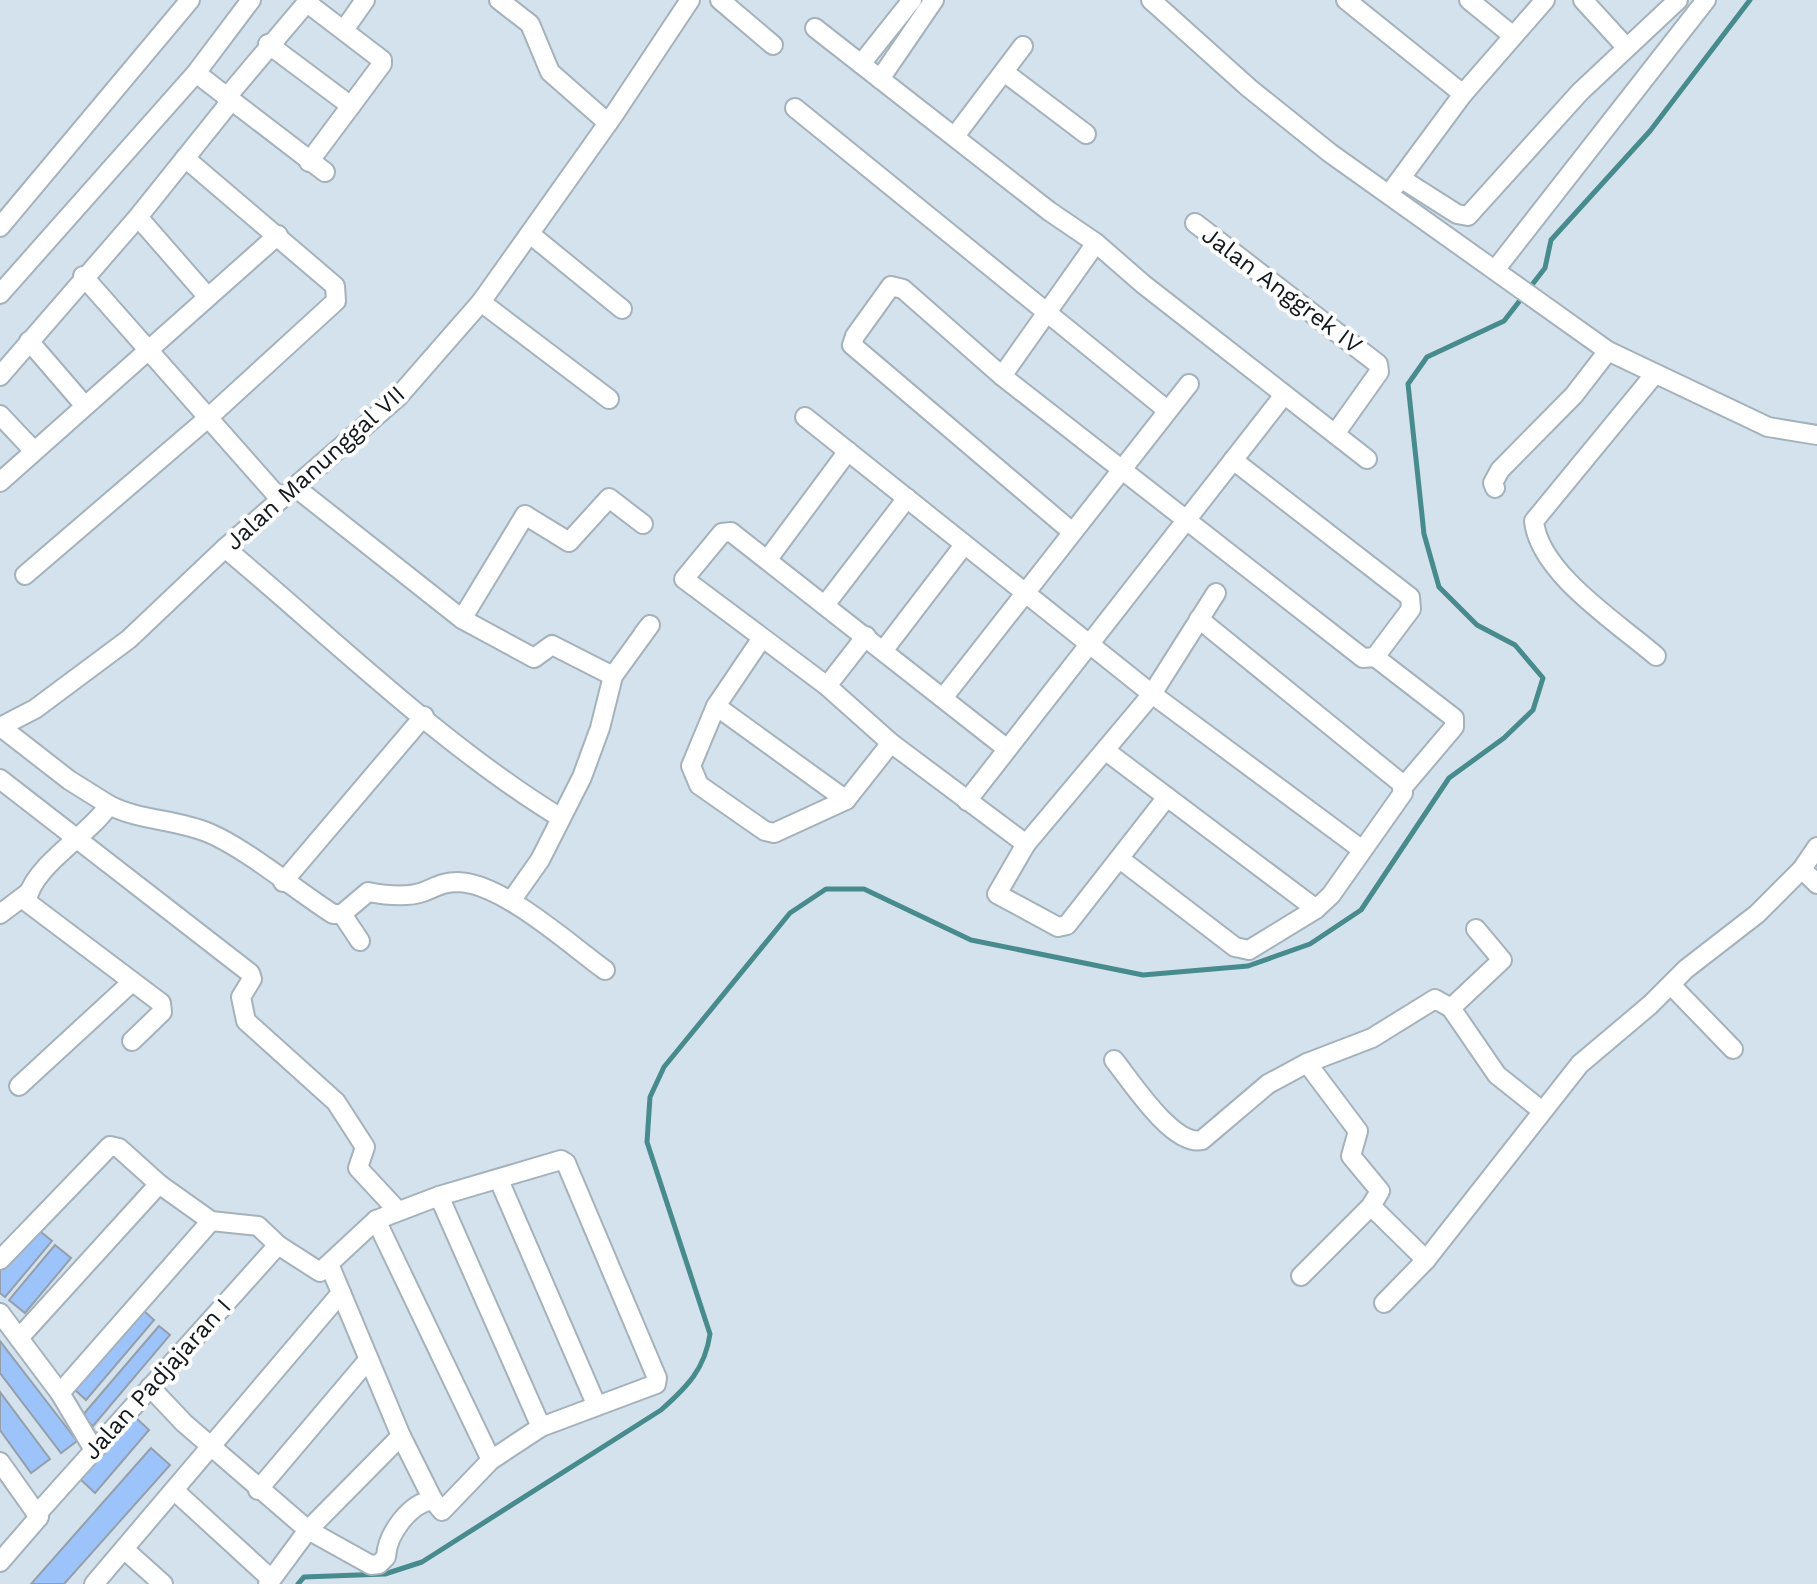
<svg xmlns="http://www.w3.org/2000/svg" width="1817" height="1584" font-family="'Work Sans',sans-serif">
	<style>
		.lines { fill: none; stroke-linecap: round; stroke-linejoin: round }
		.stream { stroke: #488b8c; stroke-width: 5 }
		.building { fill: #9cc4fb; stroke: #959fab; stroke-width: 2 }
		.minor-casing { stroke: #a4b2bc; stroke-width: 22 }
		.minor { stroke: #fff; stroke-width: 18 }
		.labels { text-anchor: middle; stroke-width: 8; stroke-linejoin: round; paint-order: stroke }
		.street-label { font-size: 24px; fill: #13181b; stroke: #fff }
	</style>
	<rect width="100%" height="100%" fill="#d3e2ec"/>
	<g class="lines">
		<path class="stream" d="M298,1584L304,1577L385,1574L422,1562L661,1410C687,1387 705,1369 710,1334L647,1142L650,1097L664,1067L790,913L826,889H864L971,940L1143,975L1248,966L1310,944L1361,910L1449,778L1504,738L1533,710L1543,678L1515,645L1477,625L1439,587L1424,534L1408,384L1427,357L1504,321L1545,268L1551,240L1650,131L1750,0"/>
	</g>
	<g class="building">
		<polygon points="36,1228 52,1241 5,1297 0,1293 0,1270"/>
		<polygon points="55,1245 71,1258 25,1313 9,1300"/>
		<polygon points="143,1310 154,1320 86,1400 75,1390"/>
		<polygon points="159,1326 170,1335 93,1426 82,1416"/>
		<polygon points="0,1341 77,1441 61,1453 0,1373"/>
		<polygon points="0,1392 50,1459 31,1473 0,1430"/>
		<polygon points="133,1415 149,1430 95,1493 79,1478"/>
		<polygon points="151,1448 170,1465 64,1584 31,1584"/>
	</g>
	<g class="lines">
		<defs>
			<g id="minor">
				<polyline points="499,0 530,24 550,72 608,123"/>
				<polyline points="720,0 773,45"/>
				<polyline points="1151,0 1249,88 1330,153 1608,351 1768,427 1817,435"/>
				<polyline points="1346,0 1463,94"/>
				<polyline points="1469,0 1512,35"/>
				<polyline points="1583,0 1626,47"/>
				<polyline points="815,28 1049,211 1096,243 1143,284 1367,459"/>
				<polyline points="344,30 365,0"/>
				<polyline points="268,44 351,106"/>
				<polyline points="861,64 912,0"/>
				<polyline points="1004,72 1086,134"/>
				<polyline points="196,73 325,172"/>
				<polyline points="880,79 934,0"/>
				<polyline points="226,98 303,7 310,5 382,60 382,64 309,162"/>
				<polyline points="795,108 1167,410"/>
				<polyline points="955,136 1023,46"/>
				<polyline points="1402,179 1457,214 1468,216 1580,92 1678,0"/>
				<polyline points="1395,186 1463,94 1545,0"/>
				<polyline points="138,217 207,296"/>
				<polyline points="1195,223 1378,364 1379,372 1335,434"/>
				<polyline points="0,227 190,0"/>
				<polyline points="530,234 622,309"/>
				<polyline points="1495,270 1706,0"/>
				<polyline points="83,276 280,499"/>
				<polyline points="0,294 196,73 251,0"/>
				<polyline points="481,302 609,399"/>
				<polyline points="29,341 85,406"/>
				<path d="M1654,375L1534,521C1539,573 1618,623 1656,656"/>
				<polyline points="0,376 138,217 231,101"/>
				<polyline points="1002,376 1096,243"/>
				<polyline points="0,415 34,451"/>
				<polyline points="805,417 1152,694 1361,849"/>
				<polyline points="0,482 278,235"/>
				<polyline points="295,487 462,619 534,658 552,645 613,676"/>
				<polyline points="1495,488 1493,483 1500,470 1574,395 1608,351"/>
				<polyline points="1071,531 852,345 855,336 891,286 903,289 1002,376 1363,658 1375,657 1411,609 1410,597 1233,460"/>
				<path d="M225,548C330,636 444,747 561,818"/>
				<polyline points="768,559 848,451"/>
				<polyline points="25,575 208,418 336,301 335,286 185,158"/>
				<polyline points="825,605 907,498"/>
				<polyline points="462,619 525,515 569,542 609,498 643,524"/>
				<polyline points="762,638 716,706 691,766 699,785 765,831 774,833 846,800 891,743"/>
				<polyline points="883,651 964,545"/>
				<polyline points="1375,657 1454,718 1454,727 1404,786"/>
				<polyline points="827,686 866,636"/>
				<polyline points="943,698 1189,384"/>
				<polyline points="716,706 846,800"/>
				<polyline points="0,727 35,709 129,639 225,548 398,397 481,302 613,116 690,0"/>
				<path d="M1,727L69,780L109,805C91,834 30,867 27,902L161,1003L162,1012L132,1041"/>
				<polyline points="1006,748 731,532 722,533 684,579 827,686 891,743 1026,844"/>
				<polyline points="1106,751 1316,909"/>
				<polyline points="0,779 250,973 252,979 241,997 246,1021 336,1102 365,1147 358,1168 398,1211"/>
				<polyline points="1167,797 1067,925 1058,927 997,894 1026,844 1152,694 1216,593"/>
				<polyline points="967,801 1284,395"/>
				<path d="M109,805C140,821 176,819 209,833C245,848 297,891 333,914H342L368,892C384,895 406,898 423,892C436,887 443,882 458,882C502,883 569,944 605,970"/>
				<polyline points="1120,859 1235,947 1249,950 1316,909 1331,895 1403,793 1401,783 1199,619"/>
				<polyline points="1802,869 1817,884"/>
				<polyline points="283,882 424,716"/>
				<polyline points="511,901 540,860 582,777 600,728 613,676 650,625 643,634"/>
				<polyline points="0,914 28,893"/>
				<polyline points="342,914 360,941"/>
				<polyline points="1671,985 1733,1049"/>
				<polyline points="1451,1008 1502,960 1476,929"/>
				<path d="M1114,1060C1131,1081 1173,1147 1202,1140L1268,1084L1307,1063L1372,1038L1435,999L1451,1008L1497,1075L1541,1110"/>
				<polyline points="19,1086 132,982"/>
				<polyline points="499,1180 596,1404"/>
				<polyline points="439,1196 541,1427"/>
				<polyline points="1371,1206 1426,1260"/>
				<polyline points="376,1220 491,1460"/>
				<polyline points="0,1260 110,1146 119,1148 159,1184 211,1221 258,1226 278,1245 320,1272 376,1220 439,1196 561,1160 566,1163 657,1378 656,1384 541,1427 491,1460 442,1511 433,1500 401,1436 329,1264"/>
				<polyline points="1301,1276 1371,1206 1380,1191 1351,1156 1358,1131 1307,1063"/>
				<polyline points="1384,1303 1426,1260 1580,1064 1650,1005 1686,969 1757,914 1802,869 1817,847"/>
				<polyline points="0,1313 60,1393 94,1450"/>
				<polyline points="19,1338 159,1184"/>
				<path d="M150,1387L184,1423L308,1530L371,1565L379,1564L386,1557C387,1535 409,1503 433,1500"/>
				<polyline points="60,1393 211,1221"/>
				<polyline points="0,1462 39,1517 0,1562"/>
				<polyline points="258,1490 368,1360"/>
				<polyline points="176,1492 271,1579"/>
				<polyline points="37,1514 278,1245"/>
				<polyline points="125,1550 163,1584"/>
				<polyline points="94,1584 341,1293"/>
				<polyline points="268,1584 308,1530 401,1436"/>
			</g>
		</defs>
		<use href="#minor" class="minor-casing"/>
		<use href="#minor" class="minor"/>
	</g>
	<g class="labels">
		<g class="street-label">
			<text transform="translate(1282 290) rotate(37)" y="8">Jalan Anggrek IV</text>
			<text transform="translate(315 468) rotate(-42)" y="8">Jalan Manunggal VII</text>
			<text transform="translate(157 1379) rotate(-48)" y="8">Jalan Padjajaran I</text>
		</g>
	</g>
</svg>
